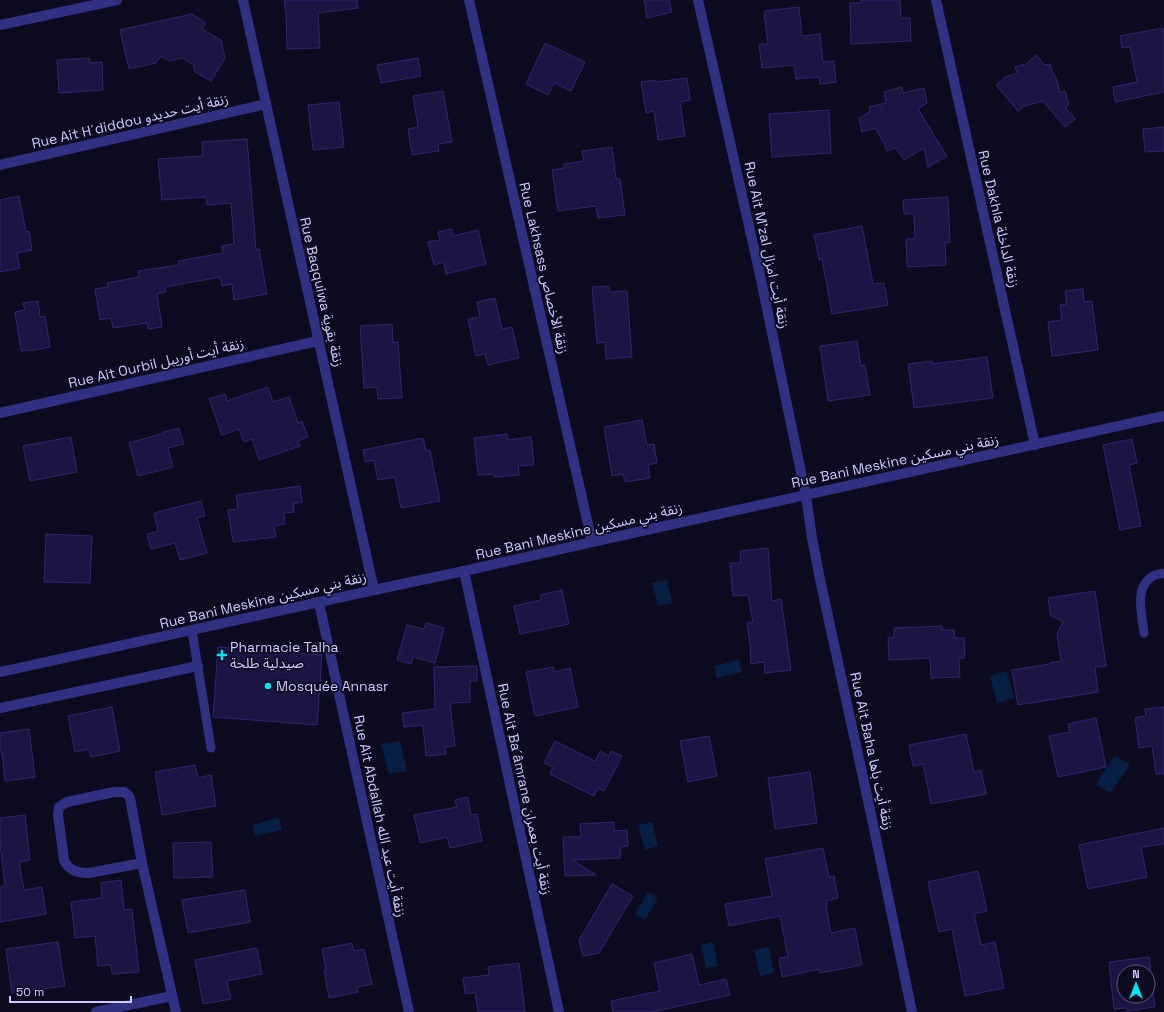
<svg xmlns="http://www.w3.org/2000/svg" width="1164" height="1012" font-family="'Space Grotesk','Noto Sans Arabic',sans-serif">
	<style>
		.water { fill: #061f43 }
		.building { fill: #1c1543; stroke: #312571; fill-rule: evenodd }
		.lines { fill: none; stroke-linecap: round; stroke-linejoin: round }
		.lane { stroke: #313184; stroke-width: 9 }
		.street { stroke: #313184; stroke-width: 10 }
		.poi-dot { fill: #00e6f5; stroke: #0d0b20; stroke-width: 1.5 }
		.labels { text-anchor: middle; stroke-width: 3.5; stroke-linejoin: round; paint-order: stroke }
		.street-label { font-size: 14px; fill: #cecaff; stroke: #0d0b20 }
		.poi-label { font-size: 14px; fill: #cecaff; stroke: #0d0b20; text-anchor: start }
	</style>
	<rect width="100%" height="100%" fill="#0d0b20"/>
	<g class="water">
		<polygon points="667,580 672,603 658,606 652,583"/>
		<polygon points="739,660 742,672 717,678 714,666"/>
		<polygon points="1007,671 1014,698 997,703 990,676"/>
		<polygon points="400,741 407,771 389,774 381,744"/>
		<polygon points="1115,755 1130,765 1110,793 1096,784"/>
		<polygon points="279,817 282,830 255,836 253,825"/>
		<polygon points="652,822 658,846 645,850 638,825"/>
		<polygon points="648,892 658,898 645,920 635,914"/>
		<polygon points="713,942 718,966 706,968 701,945"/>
		<polygon points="769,947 774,973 760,976 754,950"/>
	</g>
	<g class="building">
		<polygon points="284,0 357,0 358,8 318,13 320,48 287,49 286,13"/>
		<polygon points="644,0 669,0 672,12 647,18"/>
		<polygon points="861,0 900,0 901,18 910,18 911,41 851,44 850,3 861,3"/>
		<polygon points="799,7 802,36 820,34 823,62 834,61 836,82 820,84 819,77 796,79 794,65 762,68 759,44 768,44 764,11"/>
		<polygon points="192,14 206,23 202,29 221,40 225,58 211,81 195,72 194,65 182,58 170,61 161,56 156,63 129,69 120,30"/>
		<polygon points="1163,28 1164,35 1164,92 1115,102 1113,87 1137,82 1130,47 1122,48 1120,36"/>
		<polygon points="545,43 585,62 571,91 554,83 548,95 526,84"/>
		<polygon points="1036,55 1045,65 1050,64 1053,74 1056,78 1060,92 1065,91 1069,104 1065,107 1075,119 1065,127 1043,101 1024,106 1018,111 996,85 1005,77 1017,73 1015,67 1026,64"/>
		<polygon points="89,58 90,63 102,62 103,90 59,93 57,60"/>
		<polygon points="418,58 421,76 381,83 377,65"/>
		<polygon points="687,78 690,100 680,102 685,136 658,140 654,111 646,113 641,82 655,80 656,82"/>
		<polygon points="902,87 903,93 924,88 927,103 918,109 947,156 928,167 924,148 904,160 896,148 887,151 885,145 875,128 862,132 859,118 870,112 869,107 886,103 884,92"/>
		<polygon points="443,91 452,142 438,144 439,151 412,155 408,129 418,127 413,96"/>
		<polygon points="339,102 344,147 313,150 308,105"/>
		<polygon points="829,110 831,153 772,157 769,114"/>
		<polygon points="1164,127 1164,151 1145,152 1143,129"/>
		<polygon points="247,139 256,250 259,249 267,294 234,300 232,284 222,286 220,277 165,287 166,292 157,294 162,327 148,329 147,323 113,328 111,318 100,320 95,289 108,287 107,283 139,277 138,271 179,265 178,261 223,253 222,246 234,244 231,203 207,205 206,197 162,200 158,159 203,156 202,142"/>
		<polygon points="612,147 616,179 620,179 625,215 598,218 596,206 558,211 552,170 564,168 564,164 584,161 582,151"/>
		<polygon points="19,196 26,232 29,231 32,250 17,253 20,268 0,272 0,200"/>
		<polygon points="948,197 950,242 945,243 946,265 907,267 906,239 915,239 914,214 904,214 903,200"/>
		<polygon points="862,226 873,284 884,283 888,305 832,314 822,259 819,260 814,235"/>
		<polygon points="452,229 453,236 478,230 486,264 446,274 444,262 434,265 428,242 440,240 438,232"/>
		<polygon points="609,286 609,292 627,291 632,357 606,359 605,342 597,343 592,287"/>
		<polygon points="1083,289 1084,302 1092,301 1098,350 1052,356 1048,322 1062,320 1060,305 1067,304 1065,291"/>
		<polygon points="495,298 502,329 512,327 519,358 488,365 485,354 476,356 468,319 480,317 477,302"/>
		<polygon points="38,301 40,317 45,316 50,347 28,351 28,350 21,351 15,312 25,310 23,303"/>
		<polygon points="392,324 393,343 398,342 402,398 378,399 377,387 364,388 360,326"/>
		<polygon points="857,341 861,366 865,365 870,395 828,401 820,346"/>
		<polygon points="987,357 993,398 914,408 908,364 932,361 932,364"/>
		<polygon points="268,387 273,402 289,397 298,423 302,421 308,437 298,441 300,446 259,460 252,439 244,442 239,429 222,435 209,399 225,394 227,401"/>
		<polygon points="642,420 647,445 654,444 657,463 648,465 650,478 625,482 623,474 612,476 604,427"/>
		<polygon points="179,428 184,444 168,448 173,467 138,476 129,443 164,433 164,432"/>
		<polygon points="507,434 508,440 531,437 534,465 518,466 519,475 494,477 494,474 478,475 474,438"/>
		<polygon points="71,437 77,472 30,481 23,446"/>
		<polygon points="423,438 426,451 430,450 440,501 401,508 395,477 378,480 374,460 365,462 363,450"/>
		<polygon points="1132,439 1137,463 1129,465 1141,526 1120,530 1103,445"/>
		<polygon points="300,486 302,502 293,504 294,512 284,513 285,524 274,526 276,537 233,542 228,510 238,509 236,495"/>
		<polygon points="201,501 205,516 197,518 207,553 180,560 175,543 151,549 147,534 158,531 154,513"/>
		<polygon points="46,534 92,536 90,583 44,582"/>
		<polygon points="768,548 772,601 781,599 791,670 765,673 764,662 751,664 750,651 751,651 747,623 753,622 748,595 733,596 730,563 741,563 740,551"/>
		<polygon points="562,590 569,624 520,634 514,606 541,600 540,595"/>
		<polygon points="1095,591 1106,666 1095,667 1098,692 1018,705 1012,670 1050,664 1050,663 1061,661 1057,634 1063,621 1051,616 1048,598"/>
		<polygon points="426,623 444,628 435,663 413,657 411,664 397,660 407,625 424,629"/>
		<polygon points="942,626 942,630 954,630 955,638 964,638 965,658 959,658 960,677 931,678 930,658 889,660 888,638 894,637 894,628"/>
		<polygon points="218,647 322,655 317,725 213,717"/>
		<polygon points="477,666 477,681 470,681 470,702 450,703 455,746 445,747 446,754 426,756 423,725 404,727 402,713 435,709 434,667"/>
		<polygon points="553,667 554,672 570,668 578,707 535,716 526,672"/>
		<polygon points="112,707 120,751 91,757 89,749 75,752 68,716"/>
		<polygon points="1164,707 1164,774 1156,774 1152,746 1139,748 1135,718 1146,716 1145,709"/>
		<polygon points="1096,718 1106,767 1058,777 1049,736 1070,732 1068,724"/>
		<polygon points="29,729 35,777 5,781 2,752 0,752 0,733"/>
		<polygon points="966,734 974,772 981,770 986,794 931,804 923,764 913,766 909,745"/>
		<polygon points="709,736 717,776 688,782 680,741"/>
		<polygon points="555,741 595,761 600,751 609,756 611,751 622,756 604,791 598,788 594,796 550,774 553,767 544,763"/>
		<polygon points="195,765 198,778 211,775 216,806 162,815 155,772"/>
		<polygon points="810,772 817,823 775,829 768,778"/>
		<polygon points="468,797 471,815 477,814 482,841 450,848 447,837 420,843 414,815 457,807 455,800"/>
		<polygon points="25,815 30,860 19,862 24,890 42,887 46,914 0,922 0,887 5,886 0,842 0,818"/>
		<polygon points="614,822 614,831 627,830 628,846 620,847 621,858 572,860 596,875 565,876 563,837 581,837 580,824"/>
		<polygon points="1164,828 1164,844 1141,847 1147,877 1088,889 1079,845"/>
		<polygon points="211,842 213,877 174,878 173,843"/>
		<polygon points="823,848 829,877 834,876 838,898 826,901 827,907 826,907 831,933 855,928 862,965 820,973 819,969 782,977 779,958 788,957 780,916 729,926 725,904 772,896 765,859"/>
		<polygon points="978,871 987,911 974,914 981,945 995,942 1004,988 965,996 952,929 939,932 928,882"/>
		<polygon points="121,880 124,910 132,909 139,972 112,974 111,965 98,966 95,936 75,938 71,902 102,898 101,883"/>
		<polygon points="612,884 633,896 599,953 583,956 579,940"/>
		<polygon points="245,890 250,922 188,933 182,900"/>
		<polygon points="58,942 65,986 12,993 6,949"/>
		<polygon points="352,943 354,951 364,949 372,984 357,987 358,992 329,998 324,970 326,970 322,949"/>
		<polygon points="257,948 262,974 227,981 231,999 203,1004 195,960"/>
		<polygon points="692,954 699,985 726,979 730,995 652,1012 613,1012 611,1001 660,991 654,963"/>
		<path d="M1149,957L1155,1007L1127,1011L1126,1008L1114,1009L1109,962ZM1124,972H1148V996H1124Z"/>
		<polygon points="519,963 525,1012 478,1012 475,992 465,994 463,978 489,975 488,967"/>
	</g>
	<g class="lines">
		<g class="lane">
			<polyline points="192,631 211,748"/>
			<path d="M1144,633C1142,614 1133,585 1155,575C1157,574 1161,574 1164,573"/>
		</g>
		<g class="street">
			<polyline points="243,0 374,590"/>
			<polyline points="469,0 592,542"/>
			<polyline points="698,0 760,275 806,496 812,538 821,584 872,819 912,1012"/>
			<polyline points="936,0 1035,445"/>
			<polyline points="0,25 117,0"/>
			<polyline points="0,165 266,104"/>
			<polyline points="0,413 318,341"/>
			<polyline points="464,571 559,1012"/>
			<polyline points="319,603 409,1012"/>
			<polyline points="0,672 374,590 464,571 592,542 1164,416"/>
			<polyline points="0,708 198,666"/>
			<path d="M142,863L89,873C78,873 69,871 64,860L58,815L59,807L67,802L114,792H124L128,795L130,798L142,863L176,1012"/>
			<polyline points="96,1012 172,996"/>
		</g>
	</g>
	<g class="poi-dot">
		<path d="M220 649h4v4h4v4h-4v4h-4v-4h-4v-4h4z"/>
		<circle cx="268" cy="686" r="4"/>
	</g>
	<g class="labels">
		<g class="street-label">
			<text transform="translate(130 121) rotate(-13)" y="5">Rue Ait H´diddou زنقة أيت حديدو</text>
			<text transform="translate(999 219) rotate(77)" y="5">Rue Dakhla زنقة الداخلة</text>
			<text transform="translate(767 245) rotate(78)" y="5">Rue Ait M'zal زنقة أيت امزال</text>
			<text transform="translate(544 268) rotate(77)" y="5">Rue Lakhsass زنقة الأخصاص</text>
			<text transform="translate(322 292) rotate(77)" y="5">Rue Baqquiwa زنقة بقوية</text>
			<text transform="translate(156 363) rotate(-13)" y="5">Rue Ait Ourbil زنقة أيت أوريبل</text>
			<text transform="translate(895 461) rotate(-12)" y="5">Rue Bani Meskine زنقة بني مسكين</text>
			<text transform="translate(579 531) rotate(-13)" y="5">Rue Bani Meskine زنقة بني مسكين</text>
			<text transform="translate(263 600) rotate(-13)" y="5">Rue Bani Meskine زنقة بني مسكين</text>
			<text transform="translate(872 751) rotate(78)" y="5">Rue Ait Baha زنقة أيت باها</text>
			<text transform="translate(525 789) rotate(78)" y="5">Rue Ait Ba´âmrane زنقة أيت بعمران</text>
			<text transform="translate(380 816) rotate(78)" y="5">Rue Ait Abdallah زنقة أيت عبد الله</text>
		</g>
		<g class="poi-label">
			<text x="230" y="652">Pharmacie Talha<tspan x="230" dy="16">صيدلية طلحة</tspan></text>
			<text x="276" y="691">Mosquée Annasr</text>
		</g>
	</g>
	<g transform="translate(1136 984)"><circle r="19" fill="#0d0b20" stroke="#5a5779"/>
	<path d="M0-3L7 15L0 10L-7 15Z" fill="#00e6f5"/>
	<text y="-6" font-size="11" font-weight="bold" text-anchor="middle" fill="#cecaff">N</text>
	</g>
	<path d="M10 996v6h121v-6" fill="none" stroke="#cecaff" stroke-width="2"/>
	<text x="16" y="996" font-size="12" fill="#cecaff" stroke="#0d0b20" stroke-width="3" paint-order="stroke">50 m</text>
</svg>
